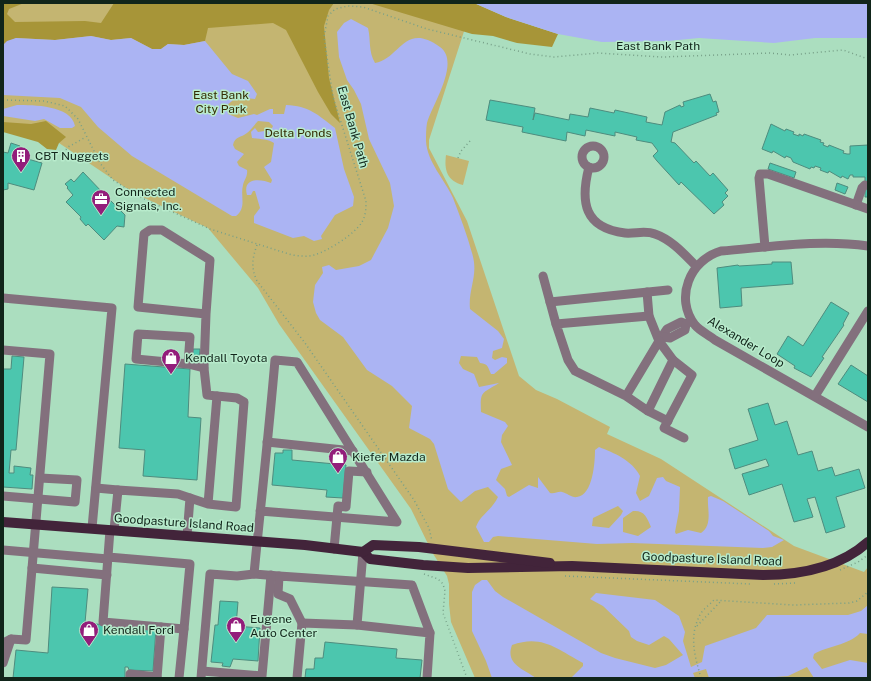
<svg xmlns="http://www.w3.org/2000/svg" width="871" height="681" font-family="'Public Sans',sans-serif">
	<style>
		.green { fill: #c4b571 }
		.forest { fill: #a79538 }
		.water { fill: #abb4f3; fill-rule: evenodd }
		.building { fill: #4cc6ae; stroke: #4e8c7e }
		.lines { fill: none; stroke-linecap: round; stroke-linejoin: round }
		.path { stroke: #77a088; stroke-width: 1.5; stroke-dasharray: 1 3; stroke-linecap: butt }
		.minor { stroke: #83707d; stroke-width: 9 }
		.major { stroke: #42243a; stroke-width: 10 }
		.labels { text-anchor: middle; stroke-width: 3; stroke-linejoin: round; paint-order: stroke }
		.street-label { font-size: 12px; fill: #11251a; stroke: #b8ebcc }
		.park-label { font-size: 12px; fill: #342c03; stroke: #b8ebcc }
		.poi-label { font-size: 12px; fill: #11251a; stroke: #b8ebcc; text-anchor: start }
	</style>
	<rect width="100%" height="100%" fill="#abdebf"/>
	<g class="green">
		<polygon points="3,3 420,3 467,22 429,140 429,148 467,221 519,376 536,390 557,399 610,427 607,434 661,459 794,546 864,572 868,567 868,678 475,678 451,622 449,604 449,584 447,576 432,552 411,509 279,324 258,288 208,228 132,192 59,143 3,131"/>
		<path d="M446,155L469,161L463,185C447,181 444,170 446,155Z"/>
	</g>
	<g class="forest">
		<polygon points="3,3 24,3 9,9 7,14 15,22 85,21 101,23 114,3 334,3 329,10 324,26 329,78 340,123 331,114 318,92 286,30 273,23 208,28 205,41 184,45 168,44 161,49 152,49 131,38 111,40 91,36 55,40 16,38 3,45"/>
		<polygon points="369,3 474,3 506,17 558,34 552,47 517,43 493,36 472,34"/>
		<polygon points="46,121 66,137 59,143 56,150 47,149 38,142 3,132 3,122 31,124"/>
	</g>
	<g class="water">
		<polygon points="474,3 868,3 868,38 815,38 774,43 699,38 668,41 602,42 558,34 506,17"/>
		<path d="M351,19L368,28C371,40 368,51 375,63C400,59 404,21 440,47C461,62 432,105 427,123C426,128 426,136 426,141C427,162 445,180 453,198C460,216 467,235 472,253C479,275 468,288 470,309L498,331L504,339L502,348L493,351L492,358L495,360L502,357L507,358V363L494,374H491C488,368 489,364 480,363L477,357L461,356L459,363L463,369L474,374L479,387L499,383C482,394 480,390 481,412L505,422L508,426L502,435L501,442L512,465L501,469L496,480L505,489L507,496L509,497L529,485L538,488V477L550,493C555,494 558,491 562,492C567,493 572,498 577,497C593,495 595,462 595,450L599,447C614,453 632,460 640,476L636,493L640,501L649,496L657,478L663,477L666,481L680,487L679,511L675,532L676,534L688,530L701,533C713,525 707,509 708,497L711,496L723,501L769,531L773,536L784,540L772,547L763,548L632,543L597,544L498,536L493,537L489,542H484L476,527C480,515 492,510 498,497L488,487L475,491L461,502L448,489L434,444L430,439L409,428L412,406L392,386L367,370L343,337L320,320L316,313L313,302L315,285L323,273L322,267L329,265L336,270L359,266L371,260L388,228L394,206L390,183L369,139L361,104L354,90L347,80L339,57L337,32L344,23ZM618,506L623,511L621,515L609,528L592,526L593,518ZM633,511C644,510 647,517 651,527L638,536L623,532V518Z"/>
		<path d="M91,36L111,40L131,38L152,49H161L168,44L184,45L205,41L232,74L248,81L257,94L255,99L237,97L227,105L228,114L238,118L254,114L257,115L270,109H273V114H284L286,105C309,106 317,114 335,128L344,169L354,197L353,206L335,215L321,236L322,239L314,241L304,236L293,238L254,223V216L260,208L255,191H253L251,195H247C242,177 261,179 271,183L272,180L264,167L271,162L274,143C268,139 259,139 252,138L251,132L255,128L258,132L271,130L273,126L269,122L258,121C254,125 251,130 247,133C241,138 235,136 233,145L235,149L244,154L237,162L239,166L247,170C248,176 244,180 243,185C240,197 247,207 236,216H232L132,156L98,127L81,107L60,98L3,95V45L7,41L16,38L55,40Z"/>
		<path d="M17,105C33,105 71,105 75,126L72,128H60L44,119L35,121L3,116V109Z"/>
		<path d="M482,580H487L495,591L503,597L601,653L615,658L655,668L666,665L683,655L669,639L664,636L649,645L637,641L631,637L629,631L603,606L590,599L596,593L655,600L679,616L685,632L683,641L691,667L702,662L705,646L756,628L767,615H848L861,611L868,605V634L860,633C849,645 828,646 814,654L813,658L822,669L850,660L868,663V678H814L807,667L788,676L762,678H709L706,669L693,673L695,678H571L583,666V663C557,649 542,634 512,645C505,664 523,669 536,678H492L486,661L472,631V592L475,585Z"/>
	</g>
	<g class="building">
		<polygon points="710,94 713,102 716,101 719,112 716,113 717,115 673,132 671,142 675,143 694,163 696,161 710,176 713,173 728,190 725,193 728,196 722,202 724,205 714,214 681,182 679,185 657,161 653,156 658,151 652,143 636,140 637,137 615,132 615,136 586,130 585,136 567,132 566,141 522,132 523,127 486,120 490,100 535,108 533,120 535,113 569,120 570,114 588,117 590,108 614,113 615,110 647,117 646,122 662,125 665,112 680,105 681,107 684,106 683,102"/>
		<polygon points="771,124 785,131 786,129 794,132 793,134 799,136 799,134 803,136 804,134 821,140 820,142 824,143 823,145 828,147 829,145 844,151 843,153 847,154 850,154 850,146 868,145 868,197 865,197 865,177 853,177 853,175 850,175 848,179 842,176 841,178 829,171 828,173 820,170 821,168 815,166 814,168 811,167 810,169 793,162 791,158 786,156 785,158 773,151 772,153 762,149"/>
		<polygon points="11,143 20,146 17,156 42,163 34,190 8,183 8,189 3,190 3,152 8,153"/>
		<polygon points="770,163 796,172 794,178 768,169"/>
		<polygon points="83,172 103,193 101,195 106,200 108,198 125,215 124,227 117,226 104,240 88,224 86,226 80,219 81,217 66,202 73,195 67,188 68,187 65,184 71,179 74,182"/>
		<polygon points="837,183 848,187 845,194 835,190"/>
		<polygon points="772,262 791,262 793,284 741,288 742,306 720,308 717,268 738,265 739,266 772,264"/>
		<polygon points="831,302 849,313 843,324 844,325 822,357 824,358 811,377 794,368 795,366 777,354 788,336 803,346"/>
		<polygon points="193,349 200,349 199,358 192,357"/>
		<polygon points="12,356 24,357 16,450 11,450 9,473 14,473 14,466 31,468 30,475 33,475 32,489 3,487 3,369 11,369"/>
		<polygon points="125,364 190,369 188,417 201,418 197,480 143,476 145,450 119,448"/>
		<polygon points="851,365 868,376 868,402 838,384"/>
		<polygon points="768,403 775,425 787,421 798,455 812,451 818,471 832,467 835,476 859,469 865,488 836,497 845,527 826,533 815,497 807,499 813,517 794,522 782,484 749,495 742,474 769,466 766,459 735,469 729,449 758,440 748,409"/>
		<polygon points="283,450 292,450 292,460 346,465 343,498 326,497 327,490 272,485 275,453 283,453"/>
		<polygon points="52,587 88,589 84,634 94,635 95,624 156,628 153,671 129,670 128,667 125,667 125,678 13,678 16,650 48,653"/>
		<polygon points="220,601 238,602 236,626 260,628 258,661 233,659 230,667 222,666 223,663 211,662 215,625 218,625"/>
		<polygon points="325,642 397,649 396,658 422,660 420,678 305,678 306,669 314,669 315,658 323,658"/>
	</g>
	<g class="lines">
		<g class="path">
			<path d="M3,100L44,101L65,106L78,119L100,163L113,180L142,198L210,229L292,255C300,256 307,257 314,255C328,251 355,234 362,222C366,215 366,208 366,201L333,97L324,37L328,16L335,9L348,6L363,7L427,29L460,37L530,54L554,57L598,53L663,57L770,53L790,55L843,50L868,59"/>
			<polyline points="61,156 68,147 86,137"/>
			<polyline points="458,158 461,151 471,140"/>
			<path d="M257,245C252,259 251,268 257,281L305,343L414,500L429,528L432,541"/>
			<polyline points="840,570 858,562 868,555"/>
			<polyline points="424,574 438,579 443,584 445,591 443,613 467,678"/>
			<polyline points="565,576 751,584"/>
			<polyline points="774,584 796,583"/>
			<polyline points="697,626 720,602"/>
			<path d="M701,678C695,657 689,637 699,617C701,611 709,605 714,600L794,605L849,603L857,601L868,592"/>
		</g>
		<g class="minor">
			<circle cx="593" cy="157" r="11"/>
			<path d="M589,167C580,202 584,228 625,233C635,234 645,230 655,234C672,240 684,254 696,266"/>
			<polyline points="856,205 862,188 865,185"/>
			<path d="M868,246C819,239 770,247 721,251C690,260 674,298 695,325C700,331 709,335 715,340L868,427"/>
			<polyline points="765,247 759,178 760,174 768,174 868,209"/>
			<polyline points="543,276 556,324"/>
			<polyline points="647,292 649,316 659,341 667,329 681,322 686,324"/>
			<polyline points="3,298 112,308 92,528"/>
			<polyline points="550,302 668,290"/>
			<polyline points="206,314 210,260 162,230 150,230 144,234 138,307 206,314 204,368 207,395 217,396"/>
			<polyline points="663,337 670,338 685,330 686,324 690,322"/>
			<polyline points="3,350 50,354 26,640 11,639 3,643"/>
			<polyline points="673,360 692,375 664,428 684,438"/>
			<polyline points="188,364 190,337 138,334 136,359 188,364 204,368"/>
			<polyline points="626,396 659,341 673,360 648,411 626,396 575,371 568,360 556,324 649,316"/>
			<polyline points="815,396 868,311"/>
			<polyline points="648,411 668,421"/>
			<polyline points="267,442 353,451"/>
			<polyline points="96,488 118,490"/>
			<polyline points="3,496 75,502 77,480 40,478"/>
			<polyline points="190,498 208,504 236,507 244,402 237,398 217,396 208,504"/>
			<path d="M260,511L397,522L297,362L275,360C269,431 261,502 254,574L279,576"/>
			<polyline points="114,530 118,490 178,494 190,498 187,536"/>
			<polyline points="334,549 338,506 346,507 349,471 367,472"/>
			<polyline points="3,550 108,559"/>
			<polyline points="108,557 190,564 184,629 103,622 110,530"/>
			<polyline points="32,568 107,575"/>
			<polyline points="302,623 290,599 278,594 279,576 412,585 430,633"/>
			<polyline points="357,625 430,633 427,678"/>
			<polyline points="3,663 11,639"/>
			<polyline points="202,671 262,676 271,575"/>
			<polyline points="130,678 130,674 157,677"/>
			<polyline points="157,678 161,627"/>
			<polyline points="179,678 184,629"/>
			<polyline points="201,678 210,574 237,576 254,574"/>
			<polyline points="297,678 302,623 357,625 363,552"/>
		</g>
		<g class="major">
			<path d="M3,522L305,545L363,552L370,559L423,565L468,568L572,566L763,575C801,575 839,568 868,542"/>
			<polyline points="363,552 373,545 419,547 550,563"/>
		</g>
	</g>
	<defs>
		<symbol id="building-pin" viewBox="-11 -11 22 30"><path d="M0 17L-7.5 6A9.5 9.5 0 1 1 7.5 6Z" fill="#931d7b" stroke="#b8ebcc"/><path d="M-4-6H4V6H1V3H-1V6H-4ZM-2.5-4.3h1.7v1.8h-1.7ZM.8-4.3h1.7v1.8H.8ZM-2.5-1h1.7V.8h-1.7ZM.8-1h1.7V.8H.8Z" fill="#fff"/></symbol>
		<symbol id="office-pin" viewBox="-11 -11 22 30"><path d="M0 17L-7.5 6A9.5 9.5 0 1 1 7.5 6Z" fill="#931d7b" stroke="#b8ebcc"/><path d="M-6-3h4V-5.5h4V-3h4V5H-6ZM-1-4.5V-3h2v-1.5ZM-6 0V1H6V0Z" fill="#fff"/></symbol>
		<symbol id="shop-pin" viewBox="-11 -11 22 30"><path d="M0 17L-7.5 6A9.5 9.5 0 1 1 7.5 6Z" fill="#931d7b" stroke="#b8ebcc"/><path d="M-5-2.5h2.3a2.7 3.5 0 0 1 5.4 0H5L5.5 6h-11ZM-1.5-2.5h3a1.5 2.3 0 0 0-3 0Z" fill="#fff"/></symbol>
	</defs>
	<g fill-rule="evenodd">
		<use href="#building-pin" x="10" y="145" width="22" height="30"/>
		<use href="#office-pin" x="90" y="188" width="22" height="30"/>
		<use href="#shop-pin" x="160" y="347" width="22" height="30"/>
		<use href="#shop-pin" x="327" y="446" width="22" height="30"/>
		<use href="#shop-pin" x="225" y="615" width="22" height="30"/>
		<use href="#shop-pin" x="78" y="619" width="22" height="30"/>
	</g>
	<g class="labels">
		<g class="street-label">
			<text x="658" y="50">East Bank Path</text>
			<text transform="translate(353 127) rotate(74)" y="4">East Bank Path</text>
			<text transform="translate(746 342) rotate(31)" y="4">Alexander Loop</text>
			<text transform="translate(184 523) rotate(4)" y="4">Goodpasture Island Road</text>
			<text transform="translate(712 559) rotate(2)" y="4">Goodpasture Island Road</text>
		</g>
		<g class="park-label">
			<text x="221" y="99">East Bank<tspan x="221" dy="14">City Park</tspan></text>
			<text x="298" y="137">Delta Ponds</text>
		</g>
		<g class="poi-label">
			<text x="35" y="160">CBT Nuggets</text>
			<text x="115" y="196">Connected<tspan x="115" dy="14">Signals, Inc.</tspan></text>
			<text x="185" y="362">Kendall Toyota</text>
			<text x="352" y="461">Kiefer Mazda</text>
			<text x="250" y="623">Eugene<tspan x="250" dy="14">Auto Center</tspan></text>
			<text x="103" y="634">Kendall Ford</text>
		</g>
	</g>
	<rect width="871" height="681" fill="none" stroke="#11251a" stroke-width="8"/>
</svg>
